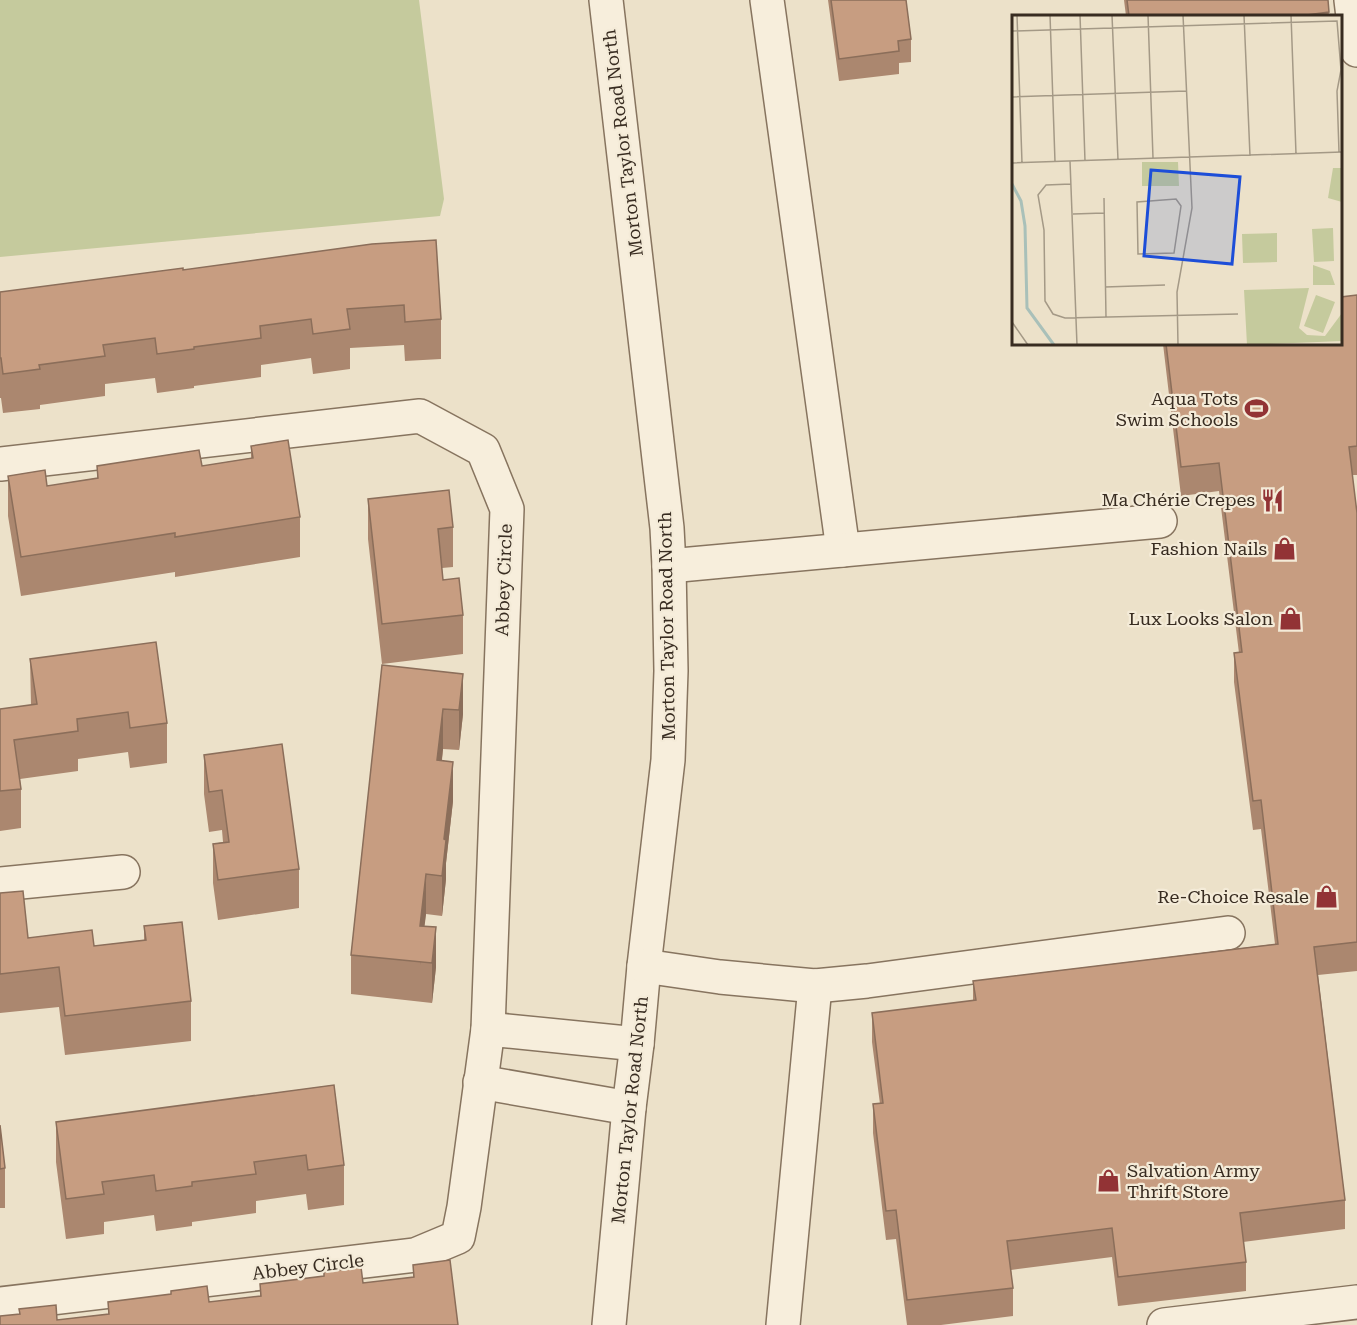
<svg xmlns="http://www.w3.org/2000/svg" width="1357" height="1325" font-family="'Roboto Serif',serif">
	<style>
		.green { fill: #c5ca9d }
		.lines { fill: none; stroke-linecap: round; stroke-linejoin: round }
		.minor-casing { stroke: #87745f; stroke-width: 36 }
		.minor { stroke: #f7eedc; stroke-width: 33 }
		.wall { fill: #ab876f }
		.shaded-wall { fill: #8b6e5a }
		.building { fill: #c79d81; stroke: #8b6e5a; stroke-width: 1.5 }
		.labels { text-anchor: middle; stroke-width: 4.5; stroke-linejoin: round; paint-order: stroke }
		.street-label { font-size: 18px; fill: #382c21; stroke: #f4ebd8 }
		.poi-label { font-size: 18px; fill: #382c21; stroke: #f4ebd8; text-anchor: end }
		.inset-river { fill: none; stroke: #a9c0b9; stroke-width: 3 }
		.inset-road { fill: none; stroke: #a49986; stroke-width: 1.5 }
		.view { fill: #1d4ed8; fill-opacity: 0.15; stroke: #1d4ed8; stroke-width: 3 }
		.inset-edge { fill: none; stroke: #382c21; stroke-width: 3 }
	</style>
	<rect width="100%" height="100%" fill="#ece1c9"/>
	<polygon class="green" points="0,0 419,0 444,199 440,216 0,257"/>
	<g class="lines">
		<defs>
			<g id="minor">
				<polyline points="606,0 667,528 669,566 671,671 668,760 644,966 637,1044 629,1108 609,1325"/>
				<polyline points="767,0 843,550"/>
				<polyline points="1351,0 1357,50"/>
				<polyline points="0,464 420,416 483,450 507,509 488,1029 464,1207 458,1237 415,1255 0,1304"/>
				<polyline points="669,566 1160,521"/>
				<polyline points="0,884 123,872"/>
				<polyline points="644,966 720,977 815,986 867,981 1228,933"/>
				<polyline points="488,1029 637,1044"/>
				<polyline points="480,1082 629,1108"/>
				<polyline points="783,1325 815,986"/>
				<polyline points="1164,1325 1357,1302"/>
			</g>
		</defs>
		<use href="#minor" class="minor-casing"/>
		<use href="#minor" class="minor"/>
	</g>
	<g class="wall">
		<polygon points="828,0 906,0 911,39 911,62 899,63 899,74 839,81"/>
		<polygon points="1124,0 1328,0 1329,16 1126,16"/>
		<polygon points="372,244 441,319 441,359 405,361 404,345 350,348 350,369 313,374 311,358 261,365 261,377 194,386 194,388 157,393 155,378 105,384 105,396 40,405 40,409 3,413 1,398 0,398 0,292 183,270"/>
		<polygon points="1357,295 1357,475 1352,475 1357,513 1357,971 1318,975 1345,1200 1345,1229 1243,1242 1246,1262 1246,1291 1118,1306 1112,1257 1011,1270 1013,1288 1013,1316 941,1325 907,1325 896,1239 886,1240 873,1133 873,1104 880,1104 872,1042 872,1013 973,1001 973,981 1275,944 1261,829 1253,830 1234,682 1234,653 1239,653 1219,491 1181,496 1163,344 1341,344"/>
		<polygon points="251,446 300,517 300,557 175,577 175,572 21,596 8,516 8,476 47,486 97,478 97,466 202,466 251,458"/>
		<polygon points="368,499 453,527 453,567 442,568 443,580 463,615 463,654 382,664 368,539"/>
		<polygon points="30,659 167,723 167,763 130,768 128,752 78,759 78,771 20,779 21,789 21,828 0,831 0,709 31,705"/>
		<polygon points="382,665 463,674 463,714 459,750 443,749 442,760 453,801 446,863 446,879 442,916 426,914 424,926 436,967 432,1003 351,994 351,955"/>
		<polygon points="204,755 299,869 299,908 218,920 213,883 213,844 223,842 222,830 209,832 204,794"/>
		<polygon points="0,893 28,938 94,946 144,940 144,926 191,1001 191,1041 65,1055 59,1007 0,1013"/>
		<polygon points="334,1085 344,1165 344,1205 308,1210 306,1194 256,1201 256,1213 192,1222 192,1226 156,1231 154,1215 104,1222 104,1234 66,1239 56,1162 56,1122"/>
		<polygon points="0,1125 5,1168 5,1208 0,1208"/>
		<polygon points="413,1265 458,1325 0,1325 19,1314 19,1309 57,1320 108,1314 108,1302 209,1302 260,1296 260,1284 363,1283 413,1277"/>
	</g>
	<g class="shaded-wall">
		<polygon points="463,674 463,714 459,750 459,710"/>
		<polygon points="443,709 443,749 437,800 437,760"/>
		<polygon points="453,762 453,801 446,863 446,879 442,916 442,876 444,839"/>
		<polygon points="426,874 426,914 420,965 420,926"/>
		<polygon points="436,927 436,967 432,1003 432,963"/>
	</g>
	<g class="building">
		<polygon points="831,0 906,0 911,39 898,41 899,51 839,59"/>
		<polygon points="1127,0 1328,0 1329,12 1299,16 1129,16"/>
		<polygon points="436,240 441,319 405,322 404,305 347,309 350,329 313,334 311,319 260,326 261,338 194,347 194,349 157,354 155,338 103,345 105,356 39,365 40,369 3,374 1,358 0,358 0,292 183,268 183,270 372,244"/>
		<polygon points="1357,295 1357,446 1349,447 1357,513 1357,942 1314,947 1345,1200 1240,1213 1246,1262 1118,1277 1112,1228 1007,1241 1013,1288 907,1300 896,1210 886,1211 873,1104 883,1103 872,1013 976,1000 973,981 1278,944 1261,800 1253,801 1234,653 1242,652 1219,463 1181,467 1166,344 1341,344 1341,297"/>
		<polygon points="288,440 300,517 175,537 175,533 21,557 8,476 45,470 47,486 98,478 97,466 199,450 202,466 253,458 251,446"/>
		<polygon points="449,490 453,527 438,529 443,580 459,578 463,615 382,624 368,499"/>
		<polygon points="156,642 167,723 130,728 128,712 77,719 78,731 14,740 21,789 0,791 0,709 37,704 30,659"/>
		<polygon points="382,665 463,674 459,710 443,709 437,760 453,762 444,839 446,840 442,876 426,874 420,926 436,927 432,963 351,955"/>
		<polygon points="282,744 299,869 218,880 213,844 229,842 222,790 209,792 204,755"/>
		<polygon points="23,891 28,938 92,930 94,946 146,940 144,926 182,922 191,1001 65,1016 59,967 0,974 0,893"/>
		<polygon points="334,1085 344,1165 308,1170 306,1155 254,1162 256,1174 192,1182 192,1186 156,1191 154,1175 102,1182 104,1194 66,1199 56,1122"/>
		<polygon points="0,1125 5,1168 0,1169"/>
		<polygon points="450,1260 458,1325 0,1325 0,1316 20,1314 19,1309 56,1305 57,1320 109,1314 108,1302 171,1294 171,1291 207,1286 209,1302 261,1296 260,1284 324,1276 324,1272 361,1267 363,1283 414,1277 413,1265"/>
	</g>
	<defs>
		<symbol id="stadium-bare" viewBox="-9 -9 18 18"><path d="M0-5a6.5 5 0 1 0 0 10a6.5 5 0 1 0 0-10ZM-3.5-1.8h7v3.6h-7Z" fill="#923335" stroke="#f4ebd8" stroke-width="2.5" paint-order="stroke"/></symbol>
		<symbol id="restaurant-bare" viewBox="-9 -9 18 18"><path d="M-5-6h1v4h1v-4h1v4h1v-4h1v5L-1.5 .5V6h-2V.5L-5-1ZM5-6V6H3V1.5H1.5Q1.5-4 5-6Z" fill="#923335" stroke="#f4ebd8" stroke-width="2.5" paint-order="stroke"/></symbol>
		<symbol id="shop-bare" viewBox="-9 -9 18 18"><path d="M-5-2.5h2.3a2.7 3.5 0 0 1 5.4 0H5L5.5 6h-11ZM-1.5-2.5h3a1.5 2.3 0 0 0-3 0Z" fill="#923335" stroke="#f4ebd8" stroke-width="2.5" paint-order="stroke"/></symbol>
	</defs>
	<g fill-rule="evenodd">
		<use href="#stadium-bare" x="1240" y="392" width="33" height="33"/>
		<use href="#restaurant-bare" x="1256" y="484" width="33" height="33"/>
		<use href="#shop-bare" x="1268" y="532" width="33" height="33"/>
		<use href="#shop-bare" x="1274" y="602" width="33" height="33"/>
		<use href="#shop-bare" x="1310" y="880" width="33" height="33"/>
		<use href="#shop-bare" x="1092" y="1164" width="33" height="33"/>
	</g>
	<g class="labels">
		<g class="street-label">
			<text transform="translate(623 143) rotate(-97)" y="6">Morton Taylor Road North</text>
			<text transform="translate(504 580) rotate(-88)" y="6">Abbey Circle</text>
			<text transform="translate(667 626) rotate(-91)" y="6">Morton Taylor Road North</text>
			<text transform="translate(630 1110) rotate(-84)" y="6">Morton Taylor Road North</text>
			<text transform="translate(308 1267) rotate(-7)" y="6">Abbey Circle</text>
		</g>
		<g class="poi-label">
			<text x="1238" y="405">Aqua Tots<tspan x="1238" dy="21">Swim Schools</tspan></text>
			<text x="1255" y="506">Ma Chérie Crepes</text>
			<text x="1267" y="555">Fashion Nails</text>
			<text x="1273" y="625">Lux Looks Salon</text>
			<text x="1309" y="903">Re-Choice Resale</text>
			<text x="1127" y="1177" text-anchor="start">Salvation Army<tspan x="1127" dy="21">Thrift Store</tspan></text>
		</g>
	</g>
	<g transform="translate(1012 15)">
		<rect width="330" height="330" fill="#ece1c9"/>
		<path d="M130,147H166L167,171H130ZM321,153H330V187L316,183ZM321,213L322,246L302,247L300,214ZM265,218V247L231,248L230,219ZM301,250L318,256L323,270H301ZM297,273L287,313L295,320L313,321L330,298V326L235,330L232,275ZM304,280L323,287L311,318L292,311Z" fill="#c5ca9d"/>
		<path class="inset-river" d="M0,169L9,186L13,211L15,293L42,330"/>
		<path class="inset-road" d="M5,0L10,148M38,0L43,147M68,0L73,146M100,0L106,145M136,0L141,143M232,0L238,141M279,0L284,139M0,16L325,6L329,55L325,76L327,137M0,82L174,76M58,146L65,330M0,148L330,137M59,169L34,170L26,180L32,215L33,286L41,299L53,303L226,299M92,183L94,302M164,184L169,191L162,238L126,239L125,187ZM61,199L92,198M93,272L153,270M0,307L16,330M166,330L165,277L180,193L171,0"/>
		<path class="view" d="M139,155L228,162L220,249L132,241Z"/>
		<rect width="330" height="330" class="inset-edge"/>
	</g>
</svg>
